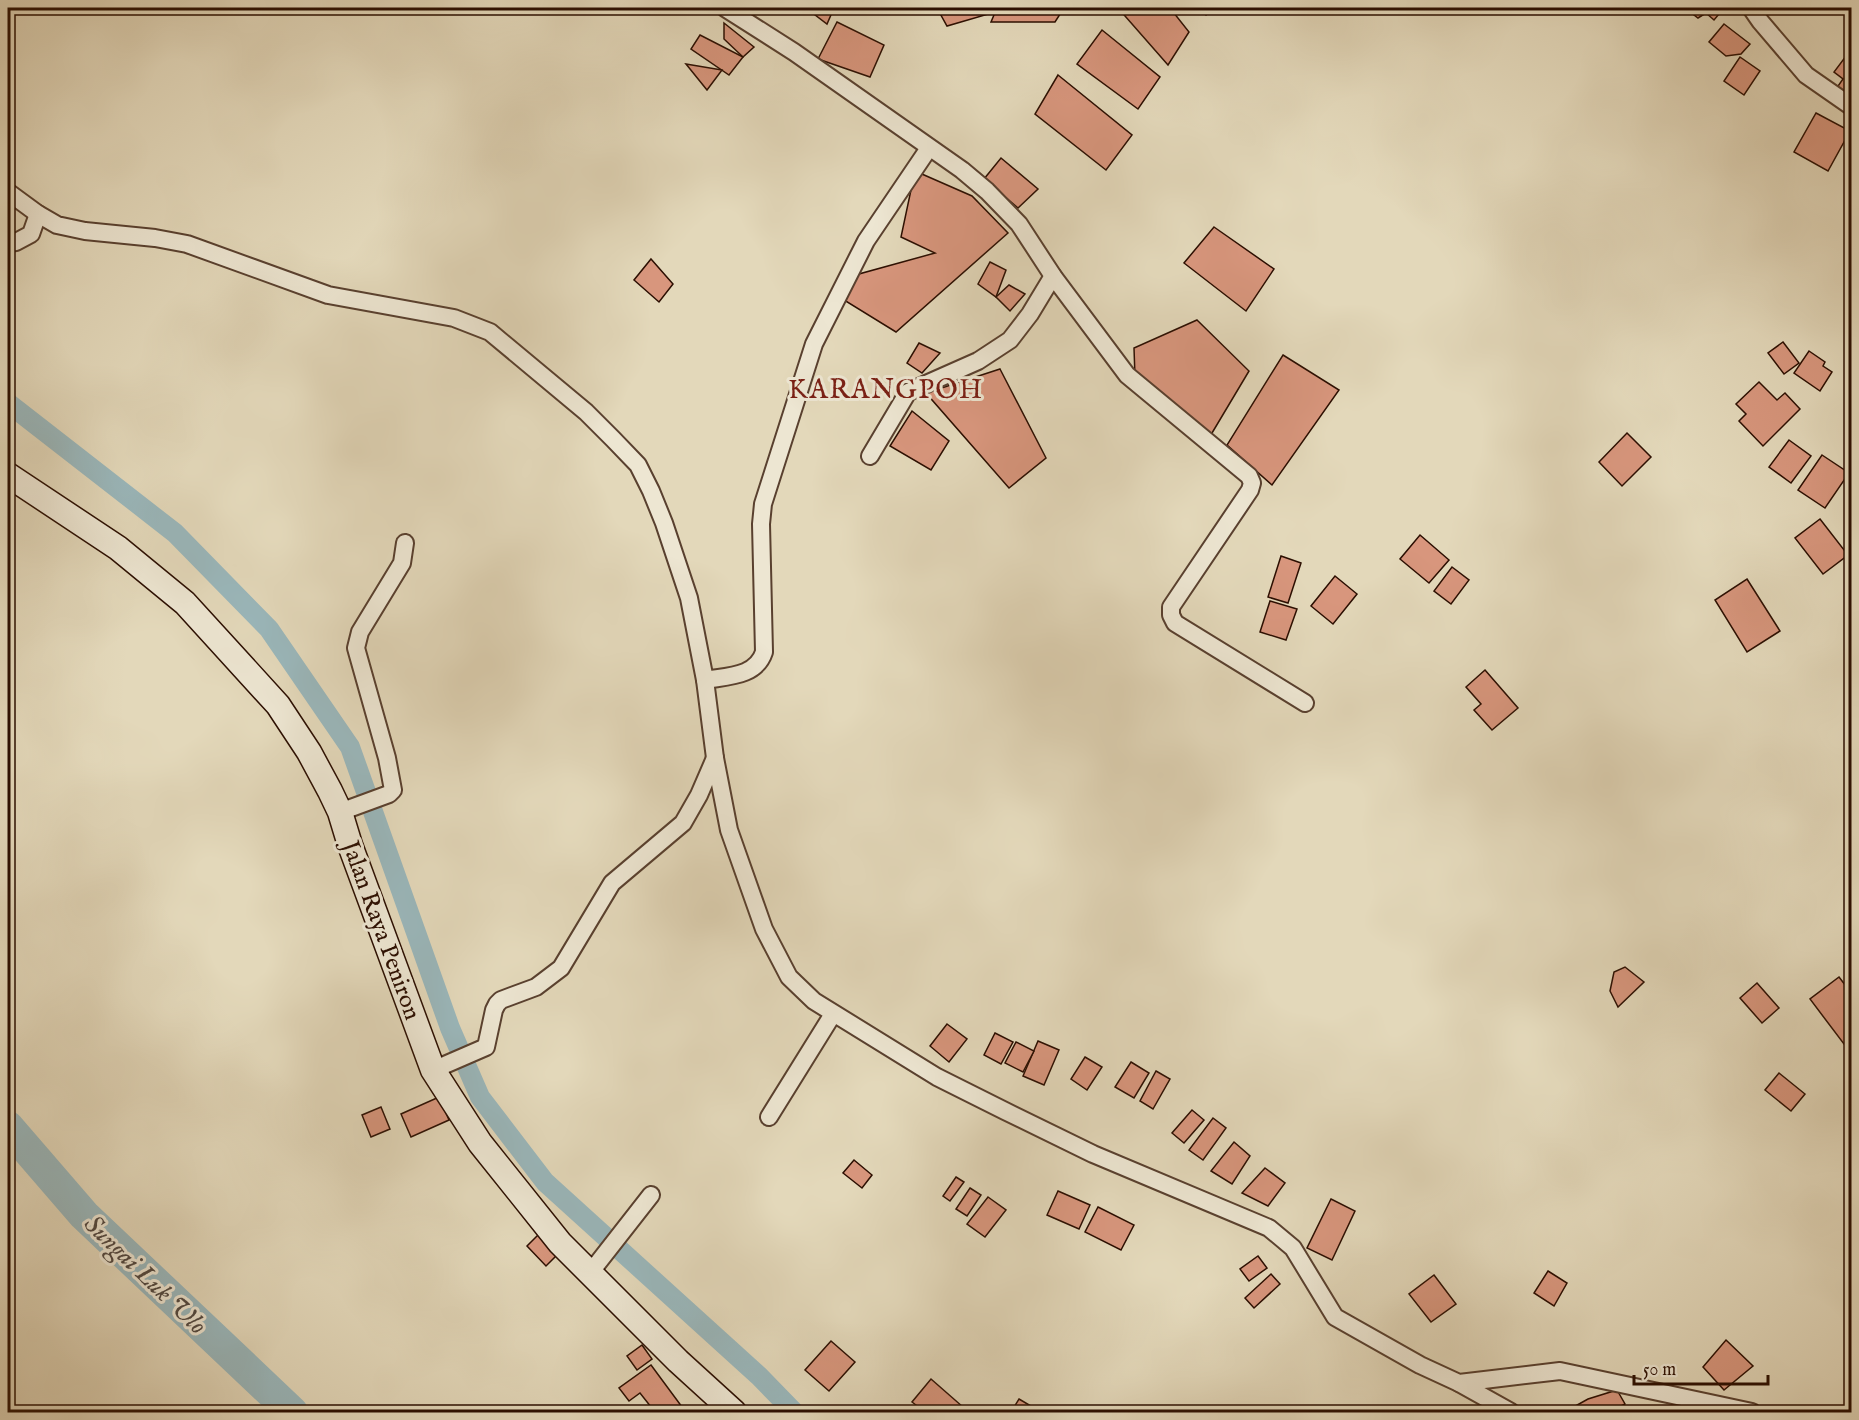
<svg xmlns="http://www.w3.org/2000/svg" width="1859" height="1420" font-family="'IM FELL English',serif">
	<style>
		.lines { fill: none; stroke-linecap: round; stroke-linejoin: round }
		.canal { stroke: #9ab7bb; stroke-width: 20 }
		.river { stroke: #9ab7bb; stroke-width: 32 }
		.building { fill: #d8967d; stroke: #2b0e01; stroke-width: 1.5 }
		.street-casing { stroke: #59402f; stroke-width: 20 }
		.secondary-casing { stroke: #2b0e01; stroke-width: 27 }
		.street { stroke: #ede6d2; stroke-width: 16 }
		.secondary { stroke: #ede6d2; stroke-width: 24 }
		.labels { text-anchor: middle; stroke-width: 6; stroke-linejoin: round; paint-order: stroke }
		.street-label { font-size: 24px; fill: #2b0e01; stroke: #ede6d2 }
		.water-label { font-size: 26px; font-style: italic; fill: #524942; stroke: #ede6d2 }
		.quarter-label { font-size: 27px; letter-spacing: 1.5px; fill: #7a1f14; stroke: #ede6d2 }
	</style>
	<rect width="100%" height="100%" fill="#e3d8ba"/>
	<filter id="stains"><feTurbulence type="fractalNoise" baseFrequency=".00333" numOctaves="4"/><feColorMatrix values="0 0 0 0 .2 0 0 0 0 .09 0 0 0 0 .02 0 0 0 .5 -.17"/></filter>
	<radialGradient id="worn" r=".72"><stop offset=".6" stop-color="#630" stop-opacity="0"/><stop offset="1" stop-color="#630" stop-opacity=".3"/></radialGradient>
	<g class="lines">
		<polyline class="canal" points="8,403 175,533 269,629 350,747 450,1028 480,1097 545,1182 759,1376 794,1412"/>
		<polyline class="river" points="8,1127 84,1215 292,1412"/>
	</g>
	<g class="building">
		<polygon points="806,8 834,8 827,24"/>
		<polygon points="937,8 994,8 992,13 947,26"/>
		<polygon points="997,8 1064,8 1055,22 991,22"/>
		<polygon points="1118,8 1170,8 1189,32 1168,65"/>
		<polygon points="1197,8 1211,8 1206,15"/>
		<polygon points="1685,8 1724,8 1714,20 1706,13 1698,18"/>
		<polygon points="837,22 884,45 870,77 818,59"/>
		<polygon points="724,23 754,47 743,57 724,39"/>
		<polygon points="1724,24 1750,44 1741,54 1726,56 1709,42"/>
		<polygon points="1102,30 1160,77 1138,109 1077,64"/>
		<polygon points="700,35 743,57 729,75 691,49"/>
		<polygon points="1846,56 1852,61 1852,100 1836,89 1843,79 1834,72"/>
		<polygon points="1740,57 1760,71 1744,95 1724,81"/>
		<polygon points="686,64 722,70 707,90"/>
		<polygon points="1058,75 1132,135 1106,170 1035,114"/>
		<polygon points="1816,113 1850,131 1828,171 1794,152"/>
		<polygon points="1001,158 1038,189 1018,208 984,179"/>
		<polygon points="915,171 972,196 1008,233 896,332 844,300 859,274 935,253 901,237"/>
		<polygon points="1214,227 1274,269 1246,311 1184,263"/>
		<polygon points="651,259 673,284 659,302 634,280"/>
		<polygon points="990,262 1006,270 996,297 978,284"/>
		<polygon points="1009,285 1025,294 1010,311 996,297"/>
		<polygon points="1197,320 1249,371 1209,438 1135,377 1134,348"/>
		<polygon points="1783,342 1799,363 1784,374 1768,353"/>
		<polygon points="919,343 940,353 922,373 907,363"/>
		<polygon points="1809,351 1825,362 1823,366 1832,372 1820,391 1794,373"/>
		<polygon points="1283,355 1339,390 1272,485 1227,445"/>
		<polygon points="1000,369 1046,458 1009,488 926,393"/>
		<polygon points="1759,382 1777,400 1785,393 1800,409 1763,446 1739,421 1746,414 1736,404"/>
		<polygon points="912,411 949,441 931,470 890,446"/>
		<polygon points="1627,433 1651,457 1622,486 1599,462"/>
		<polygon points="1789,440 1811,456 1791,483 1769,467"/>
		<polygon points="1822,455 1849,473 1825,508 1798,490"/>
		<polygon points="1820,519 1848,555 1823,574 1795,538"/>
		<polygon points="1420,535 1449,560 1429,583 1400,559"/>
		<polygon points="1281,556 1301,563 1288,603 1268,597"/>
		<polygon points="1452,567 1469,580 1451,604 1434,591"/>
		<polygon points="1335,576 1357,594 1333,624 1311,606"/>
		<polygon points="1747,579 1780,631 1747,652 1715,600"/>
		<polygon points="1270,601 1297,609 1286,640 1260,632"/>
		<polygon points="1485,670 1518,708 1492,730 1474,710 1481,704 1466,687"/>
		<polygon points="1625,967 1644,982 1618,1007 1610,991 1614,972"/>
		<polygon points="1839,977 1852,994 1852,1044 1847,1048 1810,999"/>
		<polygon points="1757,983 1779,1008 1762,1023 1740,998"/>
		<polygon points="947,1024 967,1039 949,1062 930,1046"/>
		<polygon points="995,1033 1013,1042 1001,1064 984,1055"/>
		<polygon points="1038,1041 1059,1050 1044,1085 1023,1076"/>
		<polygon points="1016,1042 1034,1051 1023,1072 1005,1063"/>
		<polygon points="1085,1057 1102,1067 1087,1090 1071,1079"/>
		<polygon points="1131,1062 1149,1073 1134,1098 1115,1087"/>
		<polygon points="1156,1071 1170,1079 1153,1109 1140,1101"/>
		<polygon points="1779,1073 1805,1094 1791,1111 1765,1090"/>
		<polygon points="439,1097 449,1120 411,1137 401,1114"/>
		<polygon points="381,1107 390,1129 371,1137 362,1115"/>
		<polygon points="1192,1110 1204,1120 1184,1143 1172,1133"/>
		<polygon points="1213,1118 1226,1128 1203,1160 1189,1150"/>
		<polygon points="1234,1142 1250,1156 1232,1184 1211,1171"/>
		<polygon points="854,1160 872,1175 862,1188 843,1173"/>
		<polygon points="1265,1168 1285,1183 1268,1206 1242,1193"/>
		<polygon points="956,1177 964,1182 950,1201 943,1196"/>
		<polygon points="970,1188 981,1195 967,1216 956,1209"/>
		<polygon points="1058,1191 1090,1205 1079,1229 1047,1215"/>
		<polygon points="988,1197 1006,1210 985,1237 967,1224"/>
		<polygon points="1331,1199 1355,1211 1332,1260 1307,1248"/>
		<polygon points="1098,1207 1134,1225 1121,1250 1085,1232"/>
		<polygon points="539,1234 558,1254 546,1266 527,1246"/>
		<polygon points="1258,1256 1267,1268 1249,1281 1240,1269"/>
		<polygon points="1548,1271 1567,1283 1554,1306 1534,1293"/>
		<polygon points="1271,1274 1280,1284 1254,1308 1245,1298"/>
		<polygon points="1434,1275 1456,1304 1431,1322 1409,1294"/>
		<polygon points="1726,1340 1753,1366 1724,1390 1703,1367"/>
		<polygon points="831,1341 855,1362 829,1391 805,1370"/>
		<polygon points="642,1345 652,1359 637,1370 627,1356"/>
		<polygon points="651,1365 685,1411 683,1412 655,1412 640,1393 629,1401 619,1388"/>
		<polygon points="931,1379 963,1407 959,1412 925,1412 912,1402"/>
		<polygon points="1617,1390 1625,1404 1610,1412 1573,1412 1570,1409 1588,1399"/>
		<polygon points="1019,1399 1036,1409 1034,1412 1011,1412"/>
	</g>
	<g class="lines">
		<defs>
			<g id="street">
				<polyline points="725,8 794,52 962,170 987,191 1019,224 1053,276 1127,375 1249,476 1252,483 1250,490 1171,607 1171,615 1175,623 1305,703"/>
				<polyline points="1751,8 1760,21 1806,75 1852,107"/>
				<polyline points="8,192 38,214 57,225 85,231 155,238 187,244 328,295 454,318 490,332 586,412 613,439 638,465 651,491 664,523 689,598 705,680 715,758 729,830 764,929 789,977 814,1001 937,1077 1005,1111 1093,1154 1269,1228 1293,1248 1335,1317 1420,1365 1459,1383 1560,1371 1752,1412"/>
				<polyline points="8,243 16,242 31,234 38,214"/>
				<polyline points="870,456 908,392 978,361 1010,340 1030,314 1053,276"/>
				<path d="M705,680C727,676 756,677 764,652L761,524L763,504L814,344L866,241L929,148"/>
				<polyline points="340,812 389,794 393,790 387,758 356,648 360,632 402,563 405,543"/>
				<polyline points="433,1070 486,1047 494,1010 497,1004 501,1000 536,987 561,968 612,883 683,823 699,795 715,758"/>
				<polyline points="769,1117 833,1014"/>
				<polyline points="590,1273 651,1195"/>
				<polyline points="1459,1383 1511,1412"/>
			</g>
			<polyline id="secondary" points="8,475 118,548 185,603 278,705 309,752 330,791 340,812 350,845 433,1070 480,1143 560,1243 678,1361 734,1412"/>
		</defs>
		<use href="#street" class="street-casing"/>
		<use href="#secondary" class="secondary-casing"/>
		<use href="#street" class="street"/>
		<use href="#secondary" class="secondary"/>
	</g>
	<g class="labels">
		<g class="street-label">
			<text transform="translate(382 930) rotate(70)" y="8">Jalan Raya Peniron</text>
		</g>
		<g class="water-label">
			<text transform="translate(146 1274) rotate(44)" y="9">Sungai Luk Ulo</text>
		</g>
		<g class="quarter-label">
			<text x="886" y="398">KARANGPOH</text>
		</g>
	</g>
	<rect width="1859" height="1420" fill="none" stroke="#e3d8ba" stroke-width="30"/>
	<rect x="9" y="9" width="1841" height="1402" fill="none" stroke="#2b0e01" stroke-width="3"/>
	<rect x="15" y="15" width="1829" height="1390" fill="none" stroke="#2b0e01" stroke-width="1.5"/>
	<path d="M1634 1375v9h134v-9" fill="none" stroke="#2b0e01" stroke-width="3"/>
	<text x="1643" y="1375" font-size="18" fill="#2b0e01" stroke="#ede6d2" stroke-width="4.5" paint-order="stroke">50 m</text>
	<rect width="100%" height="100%" filter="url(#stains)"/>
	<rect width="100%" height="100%" fill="url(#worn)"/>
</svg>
